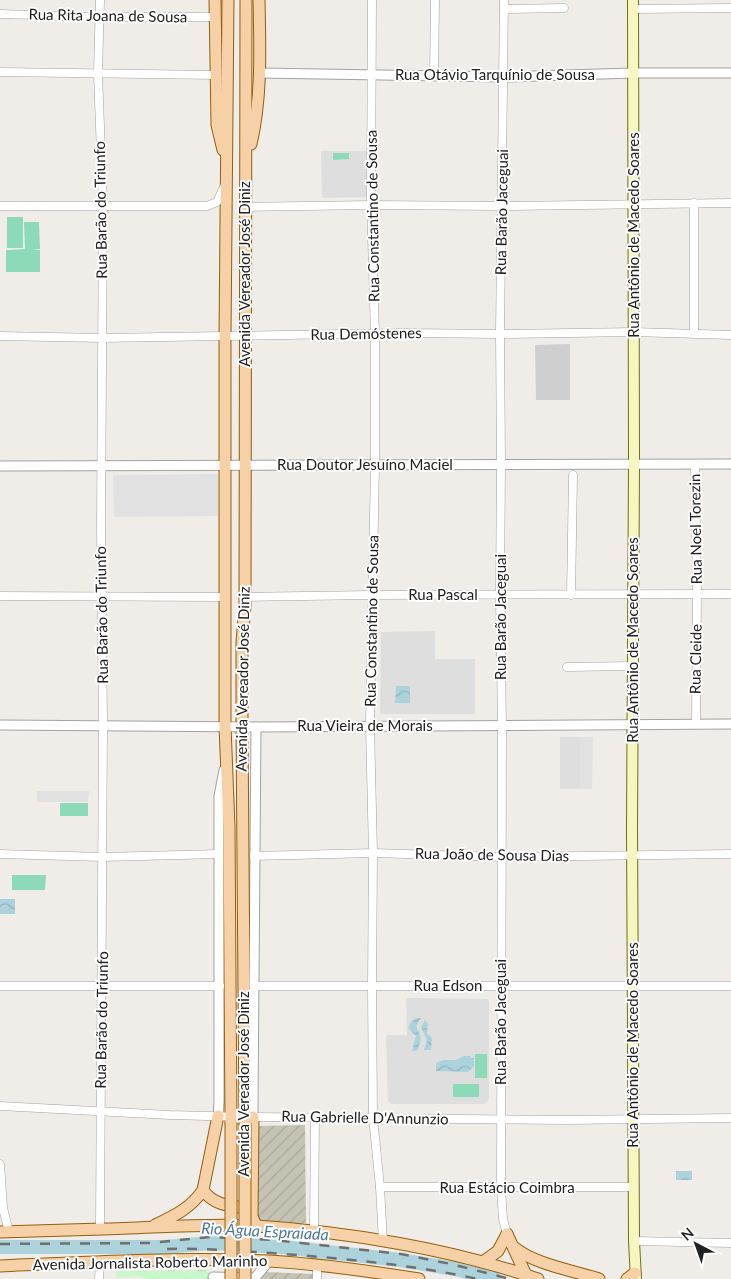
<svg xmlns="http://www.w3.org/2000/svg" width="731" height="1279" font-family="Lato,sans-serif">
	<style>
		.residential { fill: #dfdede }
		.religious { fill: #cfcfcf }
		.construction { fill: url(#construction-furrows) }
		.park { fill: url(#park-tufts) }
		.pitch { fill: #8cdab8 }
		.parking { fill: #e1e1e1 }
		.water { fill: url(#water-waves) }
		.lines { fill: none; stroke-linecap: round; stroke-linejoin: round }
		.river { stroke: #acd2db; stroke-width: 14 }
		.minor-casing { stroke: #a2a2a2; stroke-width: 9 }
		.tertiary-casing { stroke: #a2a2a2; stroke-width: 11 }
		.secondary-casing { stroke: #6d730d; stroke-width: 12 }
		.primary-casing { stroke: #935f0a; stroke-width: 13 }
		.minor { stroke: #fff; stroke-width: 8 }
		.tertiary { stroke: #fff; stroke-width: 9 }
		.secondary { stroke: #f6f6c1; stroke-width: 10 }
		.primary { stroke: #f6d0a7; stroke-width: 11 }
		.rail { stroke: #6f6f6f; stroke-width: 2.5; stroke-dasharray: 10 10; stroke-linecap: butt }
		.primary-bridge-casing { stroke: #935f0a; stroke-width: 13; stroke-linecap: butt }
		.primary-bridge { stroke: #f6d0a7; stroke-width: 11 }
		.labels { text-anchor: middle; stroke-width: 4; stroke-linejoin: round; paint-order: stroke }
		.street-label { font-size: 15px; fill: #212121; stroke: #fff }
		.water-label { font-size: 16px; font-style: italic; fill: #4c789c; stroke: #fff }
	</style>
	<defs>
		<pattern id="construction-furrows" width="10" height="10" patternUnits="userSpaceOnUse" patternTransform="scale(1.25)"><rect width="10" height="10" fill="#c5c4b4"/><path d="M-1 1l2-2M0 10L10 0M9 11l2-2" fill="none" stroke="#a9a89a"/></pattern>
		<pattern id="park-tufts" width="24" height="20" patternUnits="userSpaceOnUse" patternTransform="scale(1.25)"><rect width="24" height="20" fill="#c9f6ca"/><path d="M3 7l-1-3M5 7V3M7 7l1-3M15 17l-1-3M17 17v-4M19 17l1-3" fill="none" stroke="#acd3ad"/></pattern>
		<pattern id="water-waves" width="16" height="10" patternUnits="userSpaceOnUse" patternTransform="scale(1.25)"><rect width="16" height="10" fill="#acd2db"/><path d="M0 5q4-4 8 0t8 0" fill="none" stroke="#94b4bc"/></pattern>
	</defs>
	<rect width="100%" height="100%" fill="#f0ede8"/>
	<g class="residential">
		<polygon points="321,151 367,151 368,197 322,198"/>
		<polygon points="435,631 435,659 475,659 475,714 380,714 381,632"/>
		<rect x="560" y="737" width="20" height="52"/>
		<polygon points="406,998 487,999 489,1001 489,1098 487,1102 483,1104 391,1104 388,1102 386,1035 407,1035"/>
	</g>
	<polygon class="religious" points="570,344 570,400 536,400 535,345"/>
	<g class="construction">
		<polygon points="305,1125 306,1223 258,1224 258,1126"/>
		<polygon points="266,1272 314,1274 314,1279 259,1279"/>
	</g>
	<polygon class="park" points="207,1270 212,1279 146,1279 137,1276 116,1278 116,1271"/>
	<g class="pitch">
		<polygon points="333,153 349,153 349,159 333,160"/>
		<rect x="7" y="217" width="16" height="31"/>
		<polygon points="24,222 39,222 40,249 33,249 40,250 40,272 6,272 6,250 25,249"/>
		<rect x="60" y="803" width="28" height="13"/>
		<polygon points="12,875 46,875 45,890 12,890"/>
		<rect x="475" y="1054" width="12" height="24"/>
		<rect x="453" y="1084" width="26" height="13"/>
	</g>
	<g class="parking">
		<polygon points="218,474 218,516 114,517 113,475"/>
		<polygon points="580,737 593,737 592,789 580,789"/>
		<polygon points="37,791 89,791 88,802 37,802"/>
	</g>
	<g class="water">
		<polygon points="396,686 410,686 410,703 395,703"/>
		<rect x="0" y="899" width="15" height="15"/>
		<polygon points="416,1018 421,1018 416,1026 421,1038 418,1050 412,1051 416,1036 408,1028 411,1022"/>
		<polygon points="425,1020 428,1024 427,1033 432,1038 431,1050 424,1050 427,1040 421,1027"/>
		<polygon points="464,1056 470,1056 470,1058 474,1058 474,1066 468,1072 436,1071 436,1063 443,1060 456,1060"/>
		<rect x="676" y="1171" width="16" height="9"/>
	</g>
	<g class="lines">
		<polyline class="river" points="0,1247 165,1247 211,1243 283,1247 400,1260 455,1269 495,1279"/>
		<defs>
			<g id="minor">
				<polyline points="100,0 98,73 103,206 101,525 103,726 100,1229"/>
				<polyline points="372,0 371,205 375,334 375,465 370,726 373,853 372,986 373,1117 380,1187 383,1242"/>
				<polyline points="504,0 500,334 501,464 500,595 502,726 501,1189 503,1219 507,1234"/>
				<polyline points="504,9 564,8"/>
				<polyline points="633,9 731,8"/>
				<polyline points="0,14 99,17 215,17"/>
				<polyline points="0,72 216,75"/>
				<polyline points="434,76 435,0"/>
				<polyline points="694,203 694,333"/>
				<polyline points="0,206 207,206 217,202 224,187"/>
				<polyline points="245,207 371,205 502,206 731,203"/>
				<polyline points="0,336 102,338 407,333 500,334 634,332 731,335"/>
				<polyline points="695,464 697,594 696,724"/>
				<polyline points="571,595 573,475"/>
				<polyline points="0,596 226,597"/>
				<polyline points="245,597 372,595 731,594"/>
				<polyline points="567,667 633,666"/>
				<polyline points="0,854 103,857 219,854"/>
				<polyline points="254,856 373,853 503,857 731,854"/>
				<polyline points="0,986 220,986"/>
				<polyline points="255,986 731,986"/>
				<polyline points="0,1106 170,1115 245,1117"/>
				<polyline points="253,1117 567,1120 731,1118"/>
				<polyline points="0,1164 3,1208 9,1232"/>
				<polyline points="380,1187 633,1187"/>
				<polyline points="314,1231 315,1117"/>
				<polyline points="634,1241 731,1243"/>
				<polyline points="317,1266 317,1279"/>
				<polyline points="99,1279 100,1262"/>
			</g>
			<g id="tertiary">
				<polyline points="260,73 504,77 633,73 731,73"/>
				<polyline points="0,466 731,464"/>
				<polyline points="0,725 259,727 731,724"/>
				<polyline points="218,1116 219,1102 219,796 224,770"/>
				<polyline points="248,1117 253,1117 253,1103 256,727"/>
				<polyline points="213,1277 254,1278"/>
				<polyline points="254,1279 269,1261"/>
			</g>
			<polyline id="secondary" points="633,0 634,464 632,828 634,1241 636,1279"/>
			<g id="primary">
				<polyline points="215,0 217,125 223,150"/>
				<polyline points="228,0 225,336 225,726 229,826 231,1123"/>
				<path d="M251,144C262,97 260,48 259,0"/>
				<polyline points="253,1117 252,1216 256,1226"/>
				<polyline points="245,1123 242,726 242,642 245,606 246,0"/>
				<path d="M203,1190C213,1205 230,1206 246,1208L252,1204"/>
				<path d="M155,1225C174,1216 191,1208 203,1190L218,1116"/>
				<path d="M0,1232C34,1231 68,1230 102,1229C153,1228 205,1223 257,1226C349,1232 451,1249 538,1279"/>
				<polyline points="507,1234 526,1275"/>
				<path d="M515,1248C534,1264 575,1271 599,1279"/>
				<polyline points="483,1262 498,1251 507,1234"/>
				<path d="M0,1266C89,1262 179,1257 269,1261C319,1264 369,1271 419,1279"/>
				<polyline points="627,1279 635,1273"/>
			</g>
		</defs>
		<use href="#minor" class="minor-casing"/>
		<use href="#tertiary" class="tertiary-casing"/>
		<use href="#secondary" class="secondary-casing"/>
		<use href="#primary" class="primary-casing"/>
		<use href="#minor" class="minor"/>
		<use href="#tertiary" class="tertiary"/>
		<use href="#secondary" class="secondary"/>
		<use href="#primary" class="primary"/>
		<g class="rail">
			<polyline points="0,1244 149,1243 211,1237 274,1240 401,1254 451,1264 510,1279"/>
			<path d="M167,1249C211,1248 253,1252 297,1255C358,1260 418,1266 478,1279"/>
		</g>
		<defs>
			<g id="primary-bridge">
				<polyline points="231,1123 231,1279"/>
				<polyline points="245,1123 245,1279"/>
			</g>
		</defs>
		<use href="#primary-bridge" class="primary-bridge-casing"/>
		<use href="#primary-bridge" class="primary-bridge"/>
	</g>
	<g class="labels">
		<g class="street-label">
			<text transform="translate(108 16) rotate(1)" y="5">Rua Rita Joana de Sousa</text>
			<text x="495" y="80">Rua Otávio Tarquínio de Sousa</text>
			<text transform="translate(101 210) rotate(-91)" y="5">Rua Barão do Triunfo</text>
			<text transform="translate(502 212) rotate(-89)" y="5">Rua Barão Jaceguai</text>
			<text transform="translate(373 216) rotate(-91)" y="5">Rua Constantino de Sousa</text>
			<text transform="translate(634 235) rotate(-90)" y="5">Rua Antônio de Macedo Soares</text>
			<text transform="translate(245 274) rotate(-90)" y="5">Avenida Vereador José Diniz</text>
			<text transform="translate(366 334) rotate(-1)" y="5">Rua Demóstenes</text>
			<text x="365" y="470">Rua Doutor Jesuíno Maciel</text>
			<text transform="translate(696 529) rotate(-91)" y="5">Rua Noel Torezin</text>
			<text x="443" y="600">Rua Pascal</text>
			<text transform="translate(102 615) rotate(-91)" y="5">Rua Barão do Triunfo</text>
			<text transform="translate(501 617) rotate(-90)" y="5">Rua Barão Jaceguai</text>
			<text transform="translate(372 621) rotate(-89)" y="5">Rua Constantino de Sousa</text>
			<text transform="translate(633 640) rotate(-90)" y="5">Rua Antônio de Macedo Soares</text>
			<text transform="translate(696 659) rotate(-89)" y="5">Rua Cleide</text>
			<text transform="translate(243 679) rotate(-89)" y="5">Avenida Vereador José Diniz</text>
			<text x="365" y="731">Rua Vieira de Morais</text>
			<text transform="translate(492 855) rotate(1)" y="5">Rua João de Sousa Dias</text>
			<text x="448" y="991">Rua Edson</text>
			<text transform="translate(102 1020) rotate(-89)" y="5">Rua Barão do Triunfo</text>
			<text transform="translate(501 1022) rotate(-90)" y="5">Rua Barão Jaceguai</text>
			<text transform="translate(633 1045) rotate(-90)" y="5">Rua Antônio de Macedo Soares</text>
			<text transform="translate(244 1084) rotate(-90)" y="5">Avenida Vereador José Diniz</text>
			<text transform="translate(365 1118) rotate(1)" y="5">Rua Gabrielle D'Annunzio</text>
			<text x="507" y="1193">Rua Estácio Coimbra</text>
			<text transform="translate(150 1263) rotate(-1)" y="5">Avenida Jornalista Roberto Marinho</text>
		</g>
		<g class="water-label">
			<text transform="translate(265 1231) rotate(3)" y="6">Rio Água Espraiada</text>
		</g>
	</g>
	<g transform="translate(696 1244) rotate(319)" stroke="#ffffff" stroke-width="4" paint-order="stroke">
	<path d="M0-4L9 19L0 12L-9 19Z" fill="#212121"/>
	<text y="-8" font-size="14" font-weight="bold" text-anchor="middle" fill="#212121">N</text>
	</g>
</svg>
